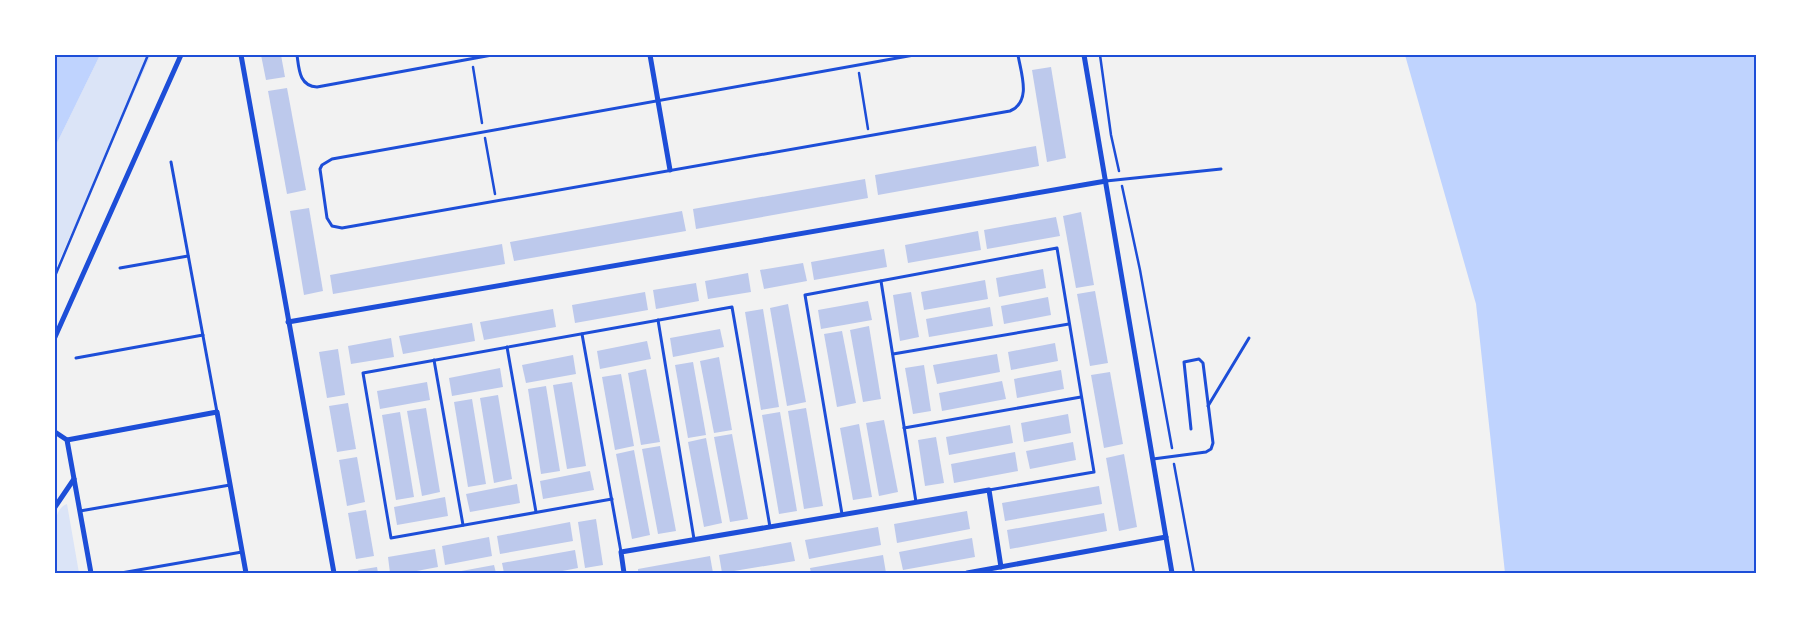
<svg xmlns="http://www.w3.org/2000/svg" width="1811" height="628" font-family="'Space Grotesk',sans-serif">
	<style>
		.green { fill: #dbe4f7 }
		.water { fill: #bfd3fe }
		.building { fill: #bdc9ec }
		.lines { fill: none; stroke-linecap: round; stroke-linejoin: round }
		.path { stroke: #1d4ed8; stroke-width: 2.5 }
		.service { stroke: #1d4ed8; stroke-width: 3 }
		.minor { stroke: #1d4ed8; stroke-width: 5 }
		.neatline { fill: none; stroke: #1d4ed8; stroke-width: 2 }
	</style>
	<rect width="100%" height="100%" fill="#f2f2f2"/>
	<g class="green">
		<polygon points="100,55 151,55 55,270 55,147"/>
		<path d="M67,504L79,573H55C55,556 48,510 67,504Z"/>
	</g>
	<g class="water">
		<polygon points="55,55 100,55 55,147"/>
		<polygon points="1405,55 1756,55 1756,573 1505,573 1476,304"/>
	</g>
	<g class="building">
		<polygon points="261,55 281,55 285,77 266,80"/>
		<polygon points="1051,67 1066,158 1047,162 1032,70"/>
		<polygon points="287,88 306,190 287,194 268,91"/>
		<polygon points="1036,146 1039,166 878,195 875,175"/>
		<polygon points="865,179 868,198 696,229 693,209"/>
		<polygon points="309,208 323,291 304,295 290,211"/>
		<polygon points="682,211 686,231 514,261 510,242"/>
		<polygon points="1081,212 1094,285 1076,288 1063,216"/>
		<polygon points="1056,217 1060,236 987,249 984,230"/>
		<polygon points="978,231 981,250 908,263 905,245"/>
		<polygon points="502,244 505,264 333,294 330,275"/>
		<polygon points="884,249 887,267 814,280 811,262"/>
		<polygon points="803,263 807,281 764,289 760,270"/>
		<polygon points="1043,269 1046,288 999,297 996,278"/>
		<polygon points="748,273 751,292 708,299 705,281"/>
		<polygon points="985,280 988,299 924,310 921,292"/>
		<polygon points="696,283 699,301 656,309 653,290"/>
		<polygon points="1095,291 1108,363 1090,366 1077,294"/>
		<polygon points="645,292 648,310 575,323 572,305"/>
		<polygon points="911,292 919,337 900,341 893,295"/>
		<polygon points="1048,297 1051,315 1004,324 1001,306"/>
		<polygon points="868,301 872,320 821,329 818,310"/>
		<polygon points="788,304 806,402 787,406 770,308"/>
		<polygon points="990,307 993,326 929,337 926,319"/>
		<polygon points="553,309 556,327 484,340 480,322"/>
		<polygon points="763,309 779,407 761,410 745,312"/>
		<polygon points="472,323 475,341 403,354 399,336"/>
		<polygon points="869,326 881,399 863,402 850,330"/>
		<polygon points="720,329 724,347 673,357 670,338"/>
		<polygon points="842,331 856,403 837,407 824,334"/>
		<polygon points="391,338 394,357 351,364 348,346"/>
		<polygon points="647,341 651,359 600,369 597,351"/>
		<polygon points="1055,343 1058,361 1011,370 1008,352"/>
		<polygon points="338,349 345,395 327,398 319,352"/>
		<polygon points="997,354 1000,372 937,384 933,365"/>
		<polygon points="573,355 576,374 526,383 522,365"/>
		<polygon points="719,357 732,430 714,433 700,361"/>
		<polygon points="693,362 706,435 688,438 675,365"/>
		<polygon points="924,365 931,411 913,414 905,368"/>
		<polygon points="500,368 503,387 452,396 449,378"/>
		<polygon points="646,369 660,442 641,445 628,373"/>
		<polygon points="1061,370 1064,389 1017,398 1014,379"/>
		<polygon points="1110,372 1123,444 1104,448 1091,375"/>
		<polygon points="621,374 634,446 615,450 602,377"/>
		<polygon points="1002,381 1006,399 942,411 939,393"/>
		<polygon points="427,382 430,400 380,409 377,391"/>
		<polygon points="572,382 586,466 567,469 553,385"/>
		<polygon points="546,386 560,471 541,474 528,389"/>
		<polygon points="498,395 512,479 494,483 480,398"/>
		<polygon points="472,399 486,484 468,487 454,402"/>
		<polygon points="348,403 356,449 337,452 329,406"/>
		<polygon points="426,408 440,492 422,496 407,411"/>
		<polygon points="806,408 823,506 804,509 788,411"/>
		<polygon points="400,412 414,497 396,500 382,415"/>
		<polygon points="780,412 797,511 779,514 762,415"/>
		<polygon points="1068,414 1071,433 1024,442 1021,423"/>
		<polygon points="884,420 898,492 879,496 866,423"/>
		<polygon points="859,424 872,497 853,500 840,428"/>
		<polygon points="1010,425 1013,443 949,455 946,437"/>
		<polygon points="732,434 748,519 730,522 714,437"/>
		<polygon points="936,437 944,483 925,486 918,440"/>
		<polygon points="706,438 722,523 704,527 688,442"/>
		<polygon points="1073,442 1076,460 1030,469 1026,451"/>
		<polygon points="660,446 676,531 658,534 642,449"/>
		<polygon points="634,450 650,535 632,539 616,454"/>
		<polygon points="1015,452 1018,471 954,483 951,464"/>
		<polygon points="1124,454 1137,527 1119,531 1106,458"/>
		<polygon points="357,457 365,502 347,506 339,460"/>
		<polygon points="590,471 594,490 543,499 540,481"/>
		<polygon points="517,484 520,503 470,512 466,494"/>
		<polygon points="1099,486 1102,504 1005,521 1002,503"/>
		<polygon points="445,497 448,516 397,525 394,507"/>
		<polygon points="366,510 374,556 356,559 348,513"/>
		<polygon points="967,511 970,529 897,543 894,524"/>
		<polygon points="1104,513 1107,531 1010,549 1007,530"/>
		<polygon points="596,519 603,565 585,568 578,522"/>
		<polygon points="570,522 573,541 500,554 497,536"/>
		<polygon points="878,527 881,545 809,559 805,540"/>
		<polygon points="489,537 492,556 445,565 442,546"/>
		<polygon points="972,538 975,557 903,570 899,552"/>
		<polygon points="791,542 795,561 722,573 719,555"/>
		<polygon points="435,549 438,567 406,573 390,573 388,557"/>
		<polygon points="575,550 578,568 552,573 504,573 502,563"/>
		<polygon points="883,555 886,573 811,573 810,568"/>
		<polygon points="710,556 713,573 638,573 638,569"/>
		<polygon points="494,565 496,573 456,573 456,572"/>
		<polygon points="377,567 378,573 359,573 358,570"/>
	</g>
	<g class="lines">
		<g class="path">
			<polyline points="1100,55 1111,135 1119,171"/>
			<polyline points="473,67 482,123"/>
			<polyline points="859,73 868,129"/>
			<polyline points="485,138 495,194"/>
			<polyline points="1122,186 1140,270 1172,448"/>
			<polyline points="55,276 148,55"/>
			<polyline points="1174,464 1194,573"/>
		</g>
		<g class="service">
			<path d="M297,55C299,69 299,86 317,87L492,55"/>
			<path d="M914,55L332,159L322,165L320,169L327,218L332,226L342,228L1010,111C1032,102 1021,73 1018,55"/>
			<polyline points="171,162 217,412"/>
			<polyline points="1106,181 1221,169"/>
			<polyline points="120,268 188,256"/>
			<polyline points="881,281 916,502"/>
			<polyline points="658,320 694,539"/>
			<polyline points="582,334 621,552"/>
			<polyline points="507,347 536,512"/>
			<polyline points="893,354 1069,324"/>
			<polyline points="76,358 203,335"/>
			<polyline points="434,360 463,525"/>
			<polyline points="1208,406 1249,338"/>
			<polyline points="904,428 1081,397"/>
			<polyline points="1153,459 1206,452 1211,449 1213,443 1203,363 1199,359 1184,362 1191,429"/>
			<polyline points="612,499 391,538 363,373 732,307 770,527"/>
			<polyline points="80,511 230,485"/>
			<polyline points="842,514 805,295 1057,248 1094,472 989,490"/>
			<polyline points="121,573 242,552"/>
		</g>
		<g class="minor">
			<polyline points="241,55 334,573"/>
			<polyline points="650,55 670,170"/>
			<polyline points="1084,55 1172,573"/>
			<polyline points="288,322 1106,181"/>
			<polyline points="55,337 181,55"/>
			<polyline points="55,432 67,440 91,573"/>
			<polyline points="67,440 217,412 246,573"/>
			<polyline points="55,507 74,479"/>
			<polyline points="624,573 621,552 989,490 1001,567"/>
			<polyline points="967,573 1166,537"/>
		</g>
	</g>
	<rect width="1811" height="628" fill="none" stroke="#ffffff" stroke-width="112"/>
	<rect x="56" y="56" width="1699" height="516" class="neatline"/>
</svg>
